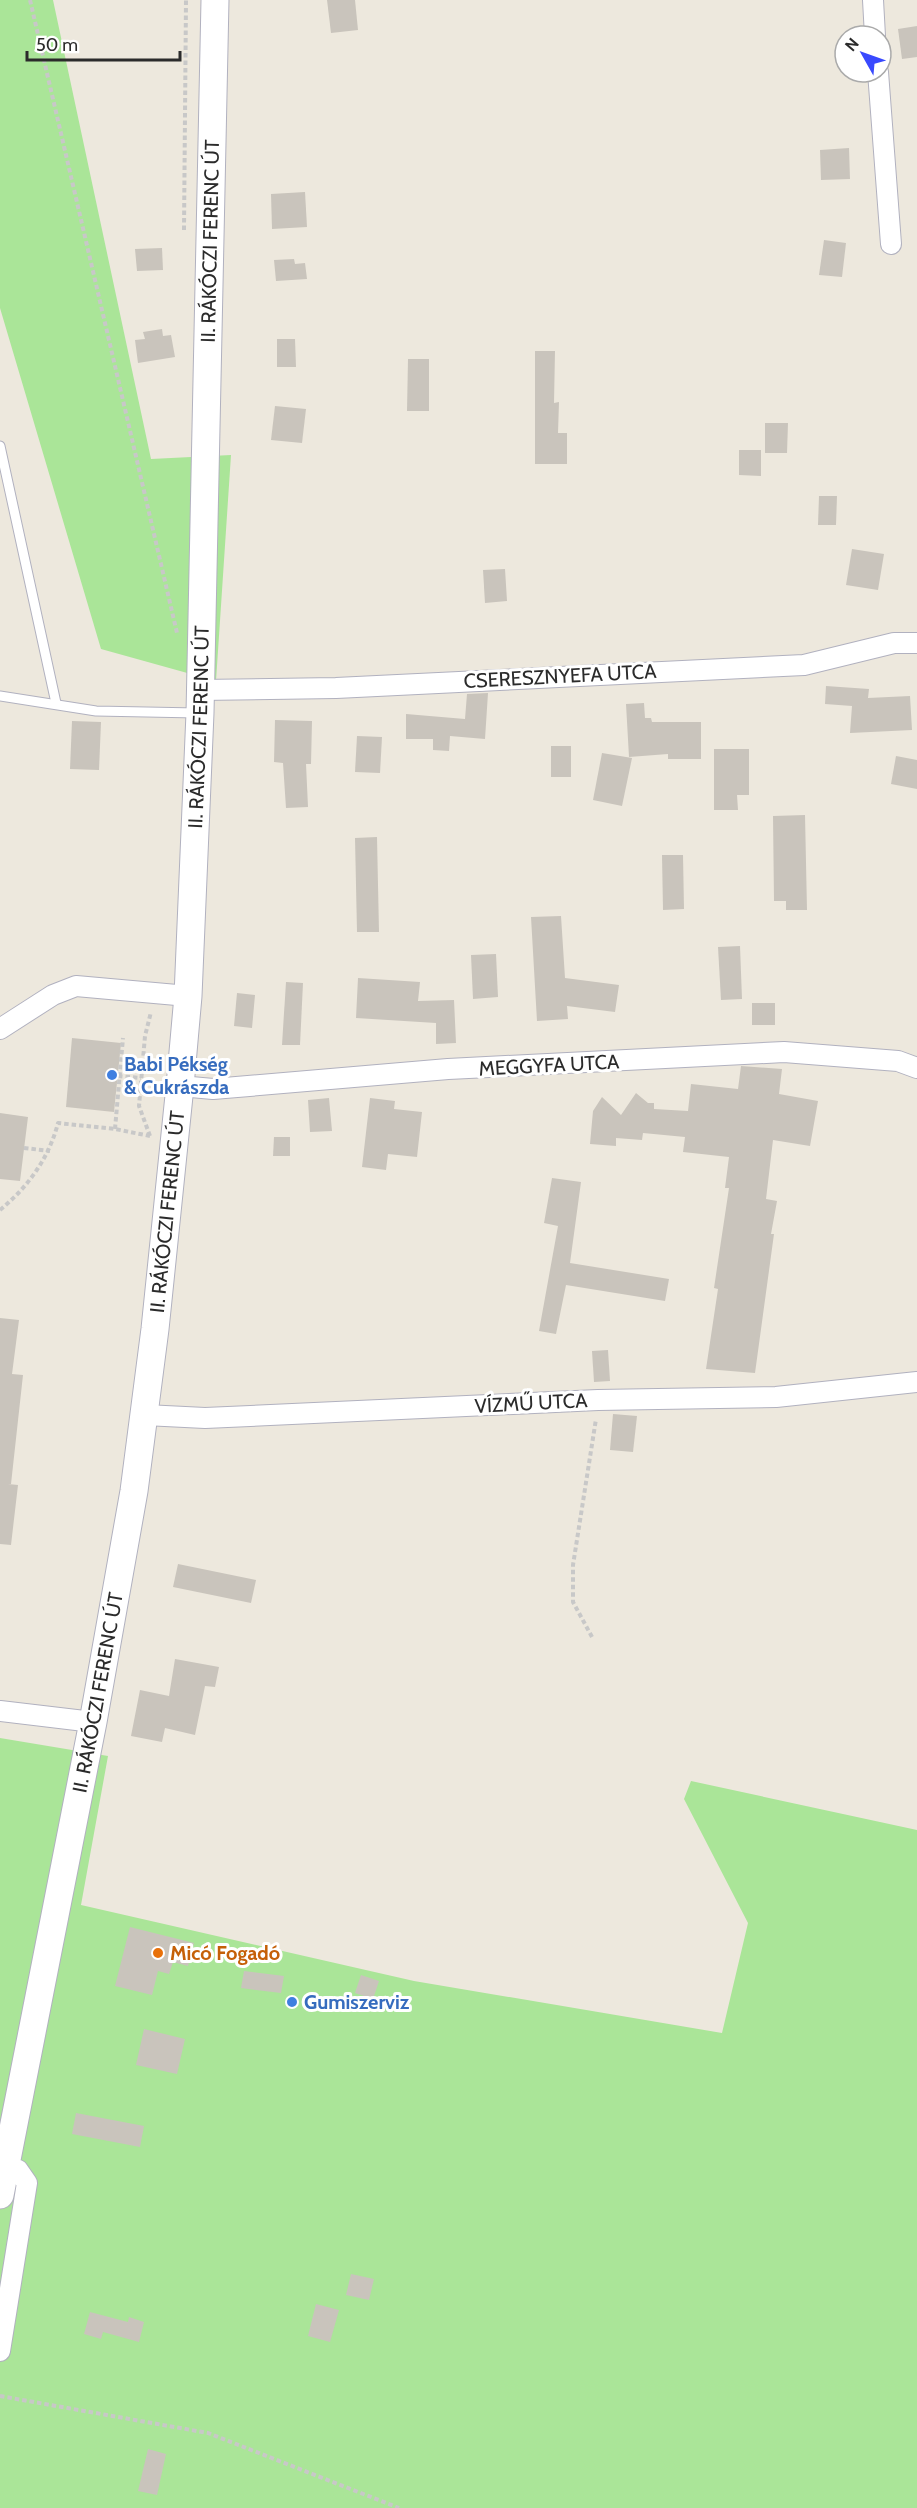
<svg xmlns="http://www.w3.org/2000/svg" width="917" height="2508" font-family="Cabin,sans-serif">
	<style>
		.green { fill: #aae598 }
		.building { fill: #c9c4bc }
		.lines { fill: none; stroke-linecap: round; stroke-linejoin: round }
		.service-casing { stroke: #b1b1bf; stroke-width: 11 }
		.minor-casing { stroke: #b1b1bf; stroke-width: 22 }
		.secondary-casing { stroke: #b1b1bf; stroke-width: 29 }
		.path { stroke: #c8c8c8; stroke-width: 4; stroke-dasharray: 4.5 3; stroke-linecap: butt }
		.service { stroke: #fff; stroke-width: 9 }
		.minor { stroke: #fff; stroke-width: 20 }
		.secondary { stroke: #fff; stroke-width: 27 }
		.shop-dot { fill: #3f7fe0; stroke: #fff; stroke-width: 2 }
		.food-dot { fill: #e8710a; stroke: #fff; stroke-width: 2 }
		.labels { text-anchor: middle; stroke-width: 6; stroke-linejoin: round; paint-order: stroke }
		.street-label { font-size: 20px; fill: #2b2b2b; stroke: #fff }
		.shop-label { font-size: 20px; font-weight: bold; fill: #366cbe; stroke: #fff; text-anchor: start }
		.food-label { font-size: 20px; font-weight: bold; fill: #c56008; stroke: #fff; text-anchor: start }
	</style>
	<rect width="100%" height="100%" fill="#ede8dd"/>
	<g class="green">
		<polygon points="0,0 53,0 151,459 231,455 216,681 101,649 0,308"/>
		<polygon points="0,1738 108,1756 81,1905 414,1981 722,2033 748,1923 684,1799 691,1781 917,1830 917,2508 0,2508"/>
	</g>
	<g class="building">
		<polygon points="327,0 355,0 358,30 331,33"/>
		<polygon points="917,26 917,57 902,59 898,29"/>
		<polygon points="849,148 850,179 821,180 820,150"/>
		<polygon points="305,192 307,227 272,229 271,194"/>
		<polygon points="824,240 846,243 842,277 819,275"/>
		<polygon points="162,248 163,270 137,271 135,249"/>
		<polygon points="294,259 295,264 305,263 307,279 276,281 274,260"/>
		<polygon points="162,329 163,336 171,335 175,357 138,363 135,340 145,339 143,332"/>
		<polygon points="277,339 295,339 296,367 277,367"/>
		<polygon points="535,351 555,351 554,403 559,402 558,433 567,433 567,464 535,464"/>
		<polygon points="408,359 429,359 429,411 407,411"/>
		<polygon points="275,406 306,409 302,443 271,440"/>
		<polygon points="765,423 788,423 787,453 765,453"/>
		<polygon points="739,450 761,450 761,476 739,475"/>
		<polygon points="819,496 837,496 836,525 818,525"/>
		<polygon points="852,549 884,554 878,590 846,585"/>
		<polygon points="505,569 507,601 485,603 483,570"/>
		<polygon points="826,686 869,689 868,698 910,696 912,730 850,733 852,706 825,704"/>
		<polygon points="488,693 485,739 450,736 449,751 433,750 433,739 406,739 406,714 465,719 467,694"/>
		<polygon points="644,703 645,718 651,718 652,722 701,722 701,759 668,759 668,754 629,757 626,704"/>
		<polygon points="275,720 312,721 311,764 306,764 308,807 286,808 283,763 274,762"/>
		<polygon points="72,721 101,722 99,770 70,769"/>
		<polygon points="357,736 382,737 380,773 355,772"/>
		<rect x="551" y="746" width="20" height="31"/>
		<polygon points="714,749 749,749 749,795 737,795 738,810 714,810"/>
		<polygon points="602,753 632,758 622,806 593,800"/>
		<polygon points="896,756 917,760 917,789 891,784"/>
		<polygon points="805,815 807,910 786,910 786,901 774,901 773,816"/>
		<polygon points="377,837 379,932 357,932 355,838"/>
		<polygon points="662,855 683,855 684,909 663,910"/>
		<polygon points="561,916 565,978 619,985 615,1012 567,1006 568,1019 537,1021 531,917"/>
		<polygon points="740,946 742,999 721,1000 718,947"/>
		<polygon points="496,954 498,997 473,999 471,955"/>
		<polygon points="358,978 420,982 418,1001 454,1000 456,1043 436,1044 436,1023 356,1018"/>
		<polygon points="286,982 303,983 300,1045 282,1045"/>
		<polygon points="237,993 255,995 252,1028 234,1026"/>
		<rect x="752" y="1003" width="23" height="22"/>
		<polygon points="72,1038 121,1043 114,1112 66,1107"/>
		<polygon points="741,1066 782,1069 779,1094 818,1101 810,1146 773,1140 766,1199 777,1201 771,1234 774,1234 755,1373 706,1369 718,1289 714,1288 729,1188 725,1188 729,1157 683,1152 685,1137 643,1133 642,1140 616,1138 616,1146 590,1144 593,1111 602,1097 621,1115 636,1093 648,1103 654,1103 654,1109 688,1111 691,1084 738,1089"/>
		<polygon points="329,1098 332,1131 310,1132 308,1100"/>
		<polygon points="370,1098 395,1101 394,1109 422,1112 417,1157 388,1154 386,1170 362,1167"/>
		<polygon points="0,1113 28,1117 20,1181 0,1179"/>
		<polygon points="274,1137 290,1137 290,1156 273,1156"/>
		<polygon points="552,1178 581,1182 570,1263 669,1279 665,1301 566,1285 556,1334 539,1331 558,1226 544,1223"/>
		<polygon points="0,1318 19,1320 12,1374 23,1375 11,1484 8,1484 18,1485 11,1545 0,1544"/>
		<polygon points="608,1350 610,1381 594,1382 592,1351"/>
		<polygon points="613,1414 637,1416 633,1452 610,1450"/>
		<polygon points="178,1564 256,1580 251,1603 173,1587"/>
		<polygon points="175,1659 219,1667 215,1687 205,1686 195,1735 165,1728 162,1742 131,1736 140,1690 169,1696"/>
		<polygon points="130,1927 194,1943 188,1966 173,1962 169,1974 158,1971 152,1995 115,1986"/>
		<polygon points="244,1971 284,1976 281,1993 241,1988"/>
		<polygon points="361,1975 379,1981 373,1999 355,1993"/>
		<polygon points="144,2029 185,2039 177,2074 136,2065"/>
		<polygon points="76,2113 144,2126 140,2147 72,2134"/>
		<polygon points="351,2274 374,2279 369,2300 346,2295"/>
		<polygon points="316,2304 339,2310 330,2342 308,2336"/>
		<polygon points="90,2312 128,2322 129,2317 144,2322 139,2342 103,2332 101,2339 84,2334"/>
		<polygon points="148,2449 166,2454 157,2495 138,2491"/>
	</g>
	<g class="lines">
		<defs>
			<g id="service">
				<polyline points="0,446 56,703"/>
				<polyline points="0,696 96,711 197,713"/>
			</g>
			<g id="minor">
				<polyline points="873,0 875,36"/>
				<polyline points="878,72 891,244"/>
				<polyline points="200,690 336,688 804,665 894,643 917,643"/>
				<polyline points="0,1029 53,995 76,986 188,996"/>
				<polyline points="180,1086 213,1089 448,1069 784,1052 898,1061 917,1068"/>
				<polyline points="145,1415 205,1418 598,1400 776,1397 917,1382"/>
				<polyline points="0,1711 93,1722"/>
				<polyline points="0,2351 27,2183 18,2170 5,2168"/>
			</g>
			<g id="secondary">
				<path id="s1" d="M0,2195L93,1722L134,1491L155,1329L180,1086L188,996L200,713L215,0"/>
			</g>
		</defs>
		<use href="#service" class="service-casing"/>
		<use href="#minor" class="minor-casing"/>
		<use href="#secondary" class="secondary-casing"/>
		<g class="path">
			<polyline points="30,0 177,633"/>
			<polyline points="184,230 186,0"/>
			<polyline points="118,1076 141,1078"/>
			<polyline points="115,1129 123,1038"/>
			<polyline points="150,1136 139,1106 145,1036 151,1012"/>
			<polyline points="24,1148 50,1151"/>
			<path d="M0,1210C28,1187 49,1158 58,1123L115,1129L150,1136"/>
			<polyline points="592,1637 573,1602 573,1565 596,1419"/>
			<polyline points="0,2396 208,2433 399,2508"/>
		</g>
		<use href="#service" class="service"/>
		<use href="#minor" class="minor"/>
		<use href="#secondary" class="secondary"/>
	</g>
	<g class="shop-dot">
		<circle cx="112" cy="1075" r="6"/>
		<circle cx="292" cy="2002" r="6"/>
	</g>
	<circle class="food-dot" cx="158" cy="1953" r="6"/>
	<g class="labels">
		<g class="street-label">
			<text dy="7" stroke="none"><textPath href="#s1" startOffset="1970">II. RÁKÓCZI FERENC ÚT</textPath></text>
			<text transform="translate(560 676) rotate(-3)" y="7">CSERESZNYEFA UTCA</text>
			<text dy="7" stroke="none"><textPath href="#s1" startOffset="1484">II. RÁKÓCZI FERENC ÚT</textPath></text>
			<text transform="translate(549 1065) rotate(-3)" y="7">MEGGYFA UTCA</text>
			<text dy="7" stroke="none"><textPath href="#s1" startOffset="998">II. RÁKÓCZI FERENC ÚT</textPath></text>
			<text transform="translate(531 1403) rotate(-3)" y="7">VÍZMŰ UTCA</text>
			<text dy="7" stroke="none"><textPath href="#s1" startOffset="512">II. RÁKÓCZI FERENC ÚT</textPath></text>
		</g>
		<g class="shop-label">
			<text x="124" y="1071">Babi Pékség<tspan x="124" dy="23">&amp; Cukrászda</tspan></text>
			<text x="304" y="2009">Gumiszerviz</text>
		</g>
		<g class="food-label">
			<text x="170" y="1960">Micó Fogadó</text>
		</g>
	</g>
	<g transform="translate(863 54) rotate(310)"><circle r="28" fill="#ffffff" stroke="#aaaaaa" stroke-width="1.5"/>
	<path d="M0-4.5L10 22L0 15L-10 22Z" fill="#3949fe"/>
	<text y="-9" font-size="16" font-weight="bold" text-anchor="middle" fill="#2b2b2b">N</text>
	</g>
	<path d="M27 51v9h153v-9" fill="none" stroke="#2b2b2b" stroke-width="3"/>
	<text x="36" y="51" font-size="18" fill="#2b2b2b" stroke="#ffffff" stroke-width="4.5" paint-order="stroke">50 m</text>
</svg>
